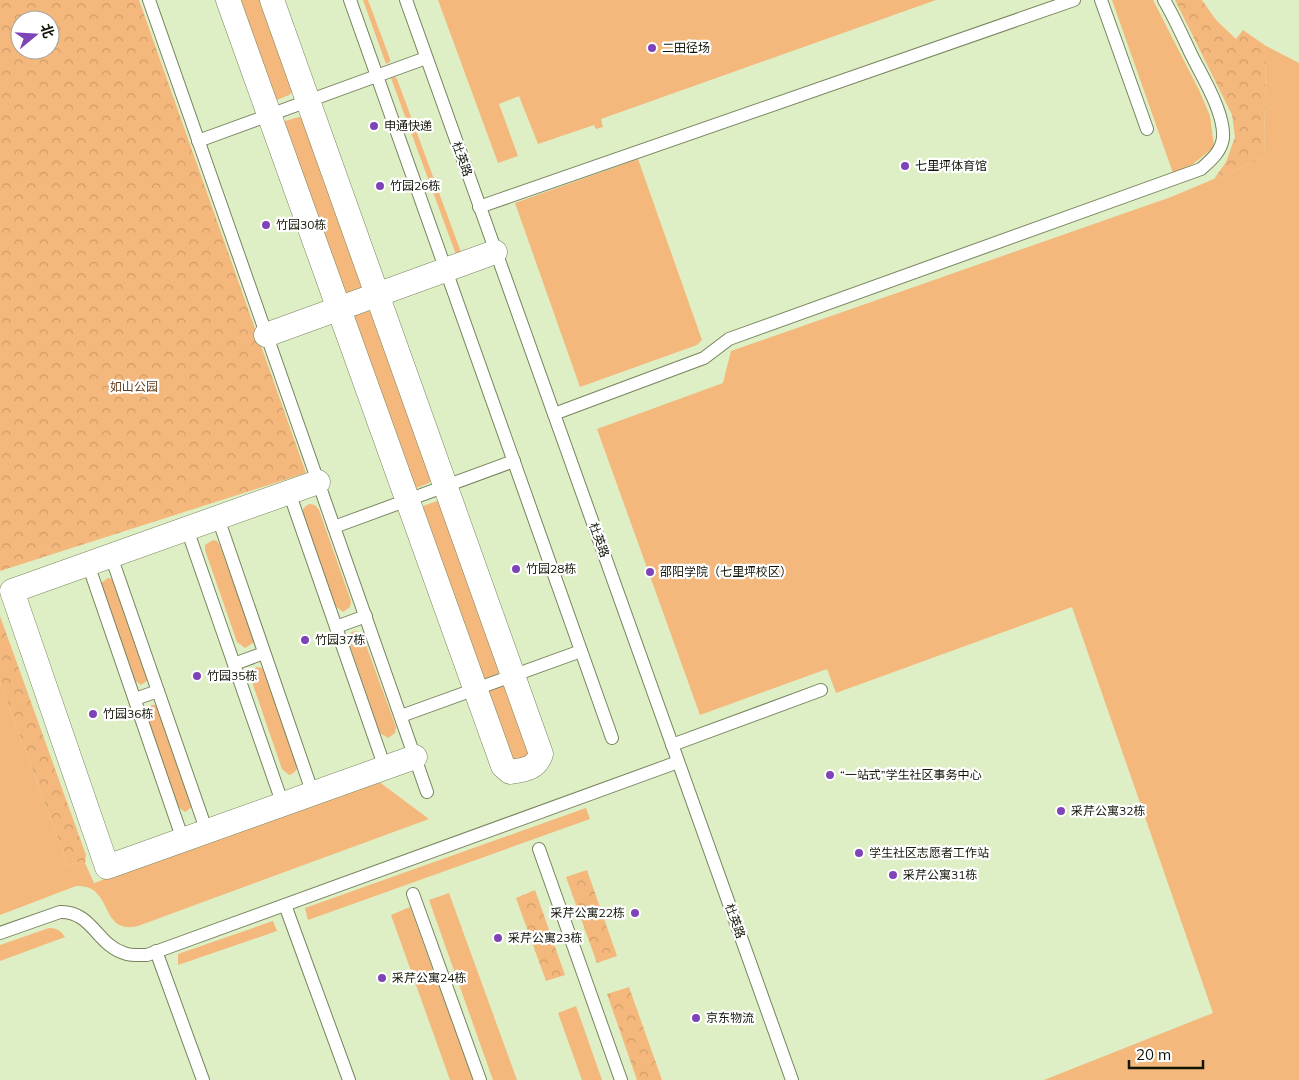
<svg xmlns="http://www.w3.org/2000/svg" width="1299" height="1080" font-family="Mulish,'Noto Sans SC',sans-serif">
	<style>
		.grass { fill: #f4b77c }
		.forest { fill: url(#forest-crowns); fill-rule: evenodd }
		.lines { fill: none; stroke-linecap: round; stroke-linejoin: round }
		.lane-casing { stroke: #77845e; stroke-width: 14 }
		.street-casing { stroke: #77845e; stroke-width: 25 }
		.lane { stroke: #fff; stroke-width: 12 }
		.street { stroke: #fff; stroke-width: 24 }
		.poi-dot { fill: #7f43b8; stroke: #fff; stroke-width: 2 }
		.labels { text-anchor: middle; stroke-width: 4.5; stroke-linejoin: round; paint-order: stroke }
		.poi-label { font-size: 12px; fill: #111607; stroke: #fff; text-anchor: start }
		.street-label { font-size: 12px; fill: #111607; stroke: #fff }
		.park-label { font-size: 12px; fill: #62401e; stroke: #fff }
	</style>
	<defs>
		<pattern id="forest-crowns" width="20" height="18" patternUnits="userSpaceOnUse" patternTransform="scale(1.25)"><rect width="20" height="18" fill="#f4b77c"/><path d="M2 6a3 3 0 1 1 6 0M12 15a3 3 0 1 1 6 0" fill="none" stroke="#d09d6a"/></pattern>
	</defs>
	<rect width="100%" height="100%" fill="#dfefc5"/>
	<g class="grass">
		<polygon points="234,0 263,0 293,91 289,95 277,100 271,98"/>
		<polygon points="363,0 368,0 390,59 390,62 386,64"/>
		<polygon points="438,0 936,0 601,119 603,127 596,129 594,125 538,144 519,96 499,104 518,156 498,163"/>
		<polygon points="1112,0 1153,0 1199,90 1210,116 1214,147 1193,164 1173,173"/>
		<polygon points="1266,46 1299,63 1299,1080 1044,1080 1213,1013 1072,607 836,693 827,669 700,715 597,429 723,383 731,351 1171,197 1264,158"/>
		<polygon points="395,77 397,79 462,255 458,260 391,78"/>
		<polygon points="299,117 304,118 363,286 360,290 347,295 341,293 282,125 285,121"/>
		<polygon points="638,159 702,340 697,345 580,387 515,203"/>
		<polygon points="368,310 373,310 433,479 429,483 416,488 410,486 351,318 354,314"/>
		<polygon points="437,501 442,502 502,670 497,674 485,679 479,677 419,509 423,506"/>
		<polygon points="310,504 315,505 319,510 351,601 350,607 343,612 335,606 303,514 303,509 307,505"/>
		<polygon points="213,540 217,541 220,546 253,637 253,643 245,648 237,642 205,550 205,545"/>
		<polygon points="108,578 113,579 148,680 141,685 133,679 101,583"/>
		<path d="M355,631L360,632L363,637L396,727L395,733L388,738L380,733L348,640C348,635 349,632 355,631Z"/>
		<path d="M257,667L262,668L265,673L298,764C297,770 295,773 289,775L282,769L250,676V672Z"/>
		<path d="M0,682L68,865L82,861L85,863L94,883L378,781L429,819L138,926C133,927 127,928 122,926C102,919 108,884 76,886L0,915Z"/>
		<polygon points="502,686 507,687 533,752 515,766 488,690"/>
		<polygon points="152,705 157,705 192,807 185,812 177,806 145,714 146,710"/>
		<polygon points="586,808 590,819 308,920 305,908"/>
		<polygon points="449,893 517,1080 493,1080 429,900"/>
		<polygon points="410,907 473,1080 450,1080 391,915"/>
		<polygon points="273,921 277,931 178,965 178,954"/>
		<path d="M49,928C57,928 61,931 65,937L0,961V945Z"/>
		<polygon points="576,1006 602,1080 582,1080 558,1013"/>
	</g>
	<g class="forest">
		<path d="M0,0H139L306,473L0,571ZM20,20H50V50H20Z"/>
		<polygon points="1175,0 1202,0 1216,20 1236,39 1243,30 1266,46 1264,158 1214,179 1226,162 1235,137 1232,115"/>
		<polygon points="0,616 86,855 85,863 78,862 68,865 0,682"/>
		<polygon points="587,870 617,956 597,963 566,877"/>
		<polygon points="535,890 565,975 546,981 516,898"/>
		<polygon points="629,987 662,1080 637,1080 607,994"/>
	</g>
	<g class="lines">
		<defs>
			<g id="lane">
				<polyline points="149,0 427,792"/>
				<polyline points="350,0 612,738"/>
				<polyline points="406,0 792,1080"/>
				<polyline points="1101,0 1147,129"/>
				<polyline points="198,141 426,58"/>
				<polyline points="479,207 1074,0"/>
				<path d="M554,414L704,358L729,339L1201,169C1211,160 1221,152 1223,138C1225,112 1201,75 1190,52C1182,35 1174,17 1164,0"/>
				<polyline points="289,492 385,768"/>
				<polyline points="218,518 313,794"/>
				<polyline points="334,527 514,461"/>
				<polyline points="187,529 283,805"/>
				<polyline points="111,556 207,832"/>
				<polyline points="88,564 183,840"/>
				<polyline points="336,627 366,616"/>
				<polyline points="234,664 264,653"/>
				<polyline points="135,699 158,691"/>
				<polyline points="401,716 581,651"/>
				<polyline points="672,745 821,690"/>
				<polyline points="539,849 621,1080"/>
				<polyline points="413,894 480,1080"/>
				<polyline points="285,905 349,1080"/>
				<path d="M0,933L60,912C92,911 97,945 124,953C131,956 139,955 147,955L678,762"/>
				<polyline points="156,951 203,1080"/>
			</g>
			<g id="street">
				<path d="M228,0L503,766L510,772C524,770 536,769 541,754L272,0"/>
				<polyline points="266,335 495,252"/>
				<polyline points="318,482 12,591 107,867 415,757"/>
			</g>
		</defs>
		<use href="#lane" class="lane-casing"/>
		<use href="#street" class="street-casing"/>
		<use href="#lane" class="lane"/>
		<use href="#street" class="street"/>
	</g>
	<g class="poi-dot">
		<circle cx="652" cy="48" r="5"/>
		<circle cx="374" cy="126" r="5"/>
		<circle cx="905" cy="166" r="5"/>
		<circle cx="380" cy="186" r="5"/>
		<circle cx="266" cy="225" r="5"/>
		<circle cx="516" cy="569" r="5"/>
		<circle cx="650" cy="572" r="5"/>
		<circle cx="305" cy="640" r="5"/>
		<circle cx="197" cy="676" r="5"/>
		<circle cx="93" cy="714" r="5"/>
		<circle cx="830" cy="775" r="5"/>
		<circle cx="1061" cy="811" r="5"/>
		<circle cx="859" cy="853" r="5"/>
		<circle cx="893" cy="875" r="5"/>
		<circle cx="635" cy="913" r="5"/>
		<circle cx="498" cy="938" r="5"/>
		<circle cx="382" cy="978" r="5"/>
		<circle cx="696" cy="1018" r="5"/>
	</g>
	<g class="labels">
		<g class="poi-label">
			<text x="662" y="52">二田径场</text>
			<text x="384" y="130">申通快递</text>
			<text x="915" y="170">七里坪体育馆</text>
			<text x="390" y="190">竹园26栋</text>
			<text x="276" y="229">竹园30栋</text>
			<text x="526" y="573">竹园28栋</text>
			<text x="660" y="576">邵阳学院（七里坪校区）</text>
			<text x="315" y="644">竹园37栋</text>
			<text x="207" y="680">竹园35栋</text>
			<text x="103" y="718">竹园36栋</text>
			<text x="840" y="779">“一站式”学生社区事务中心</text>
			<text x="1071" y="815">采芹公寓32栋</text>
			<text x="869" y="857">学生社区志愿者工作站</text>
			<text x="903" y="879">采芹公寓31栋</text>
			<text x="625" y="917" text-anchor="end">采芹公寓22栋</text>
			<text x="508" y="942">采芹公寓23栋</text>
			<text x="392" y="982">采芹公寓24栋</text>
			<text x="706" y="1022">京东物流</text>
		</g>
		<g class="street-label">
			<text transform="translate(462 159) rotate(70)" y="4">杜英路</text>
			<text transform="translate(599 540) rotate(70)" y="4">杜英路</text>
			<text transform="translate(735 921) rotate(70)" y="4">杜英路</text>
		</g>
		<g class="park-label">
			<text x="134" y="391">如山公园</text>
		</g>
	</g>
	<g transform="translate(35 35) rotate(72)"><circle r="24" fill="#ffffff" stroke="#a0a29c"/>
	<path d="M0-4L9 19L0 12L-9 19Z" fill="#7f43b8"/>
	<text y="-8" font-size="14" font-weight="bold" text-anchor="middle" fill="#111607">北</text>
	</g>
	<path d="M1129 1060v8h74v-8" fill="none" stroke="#111607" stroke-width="2.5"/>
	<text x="1136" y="1060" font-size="15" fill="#111607" stroke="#ffffff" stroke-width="4" paint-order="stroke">20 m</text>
</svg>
